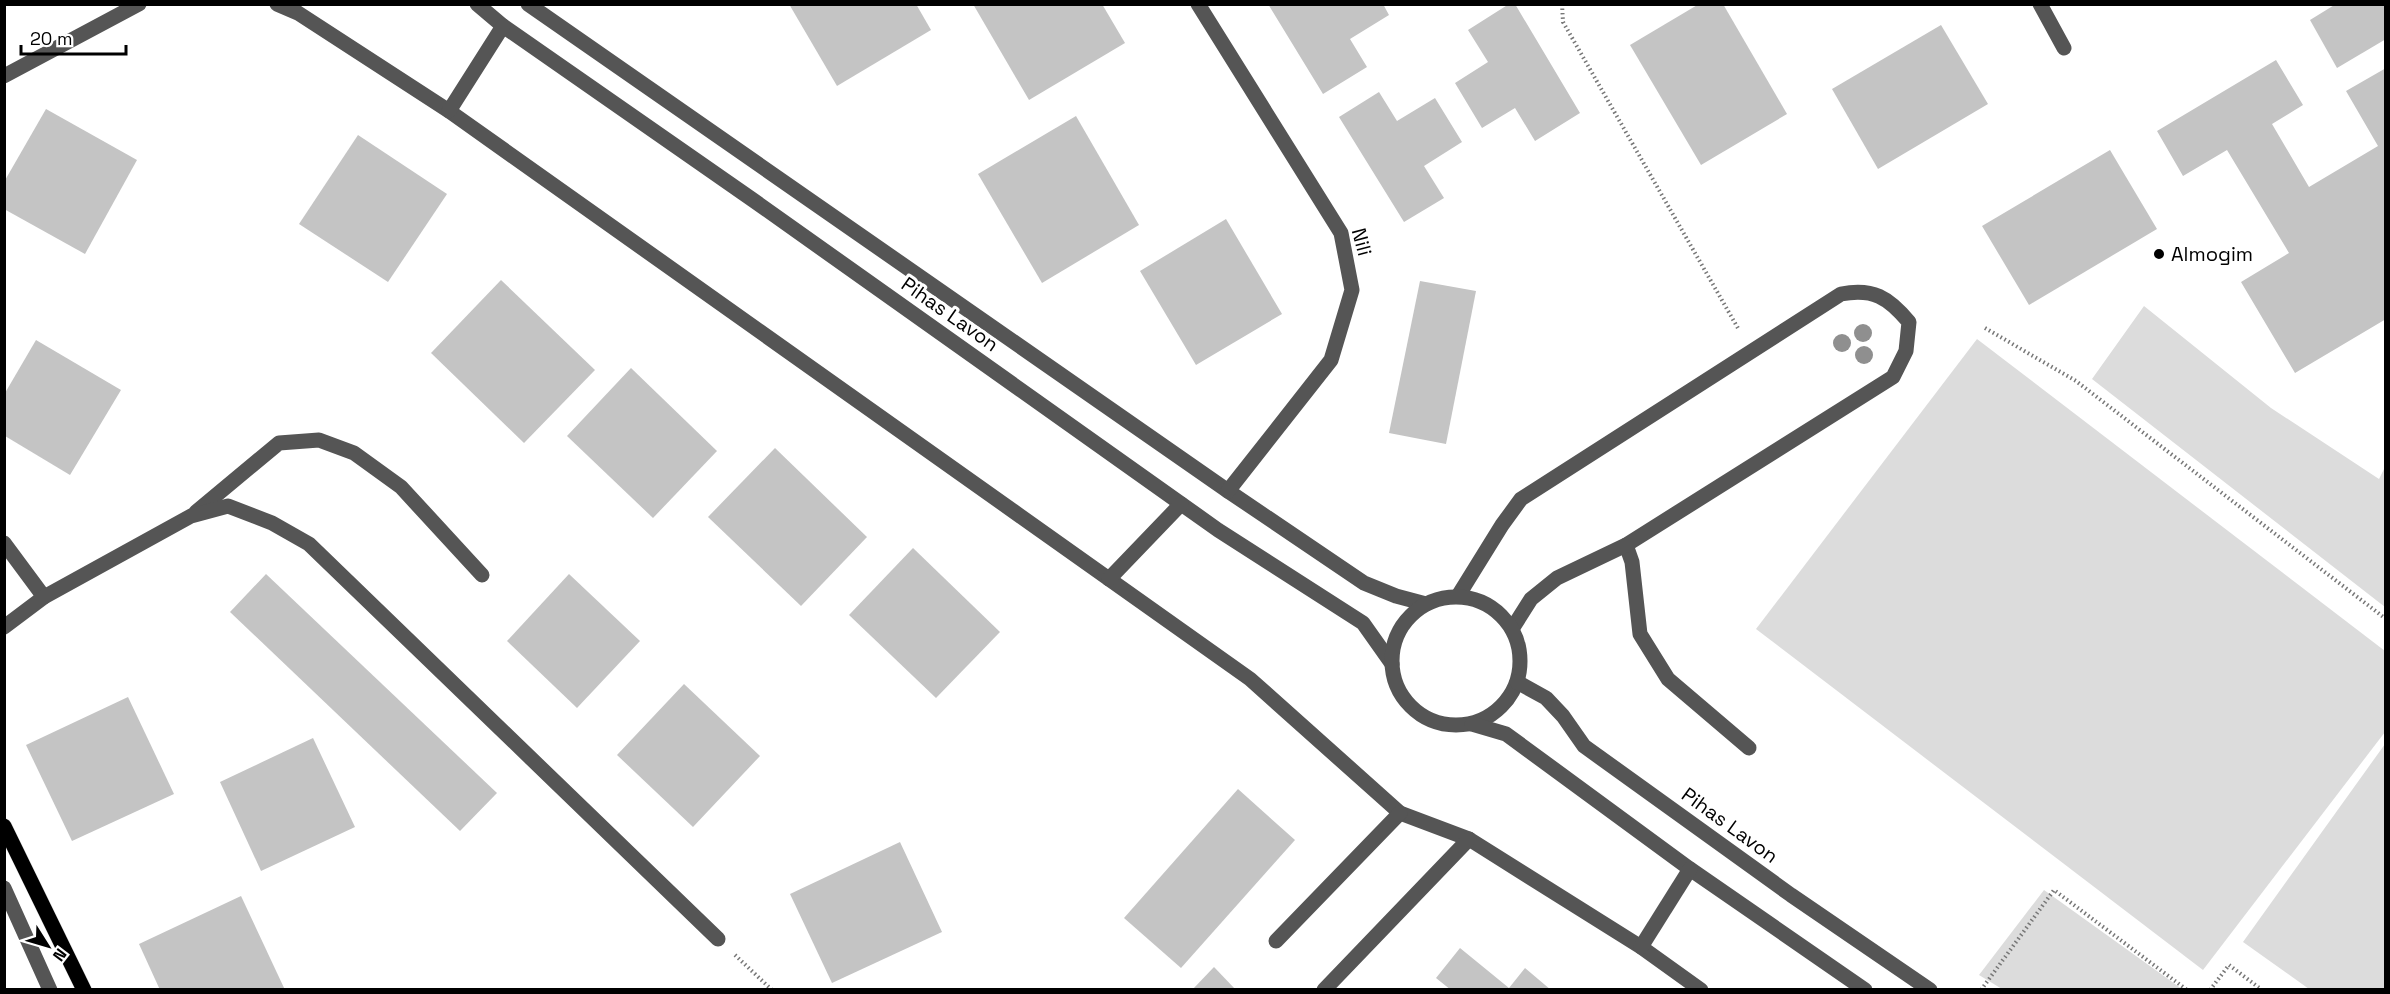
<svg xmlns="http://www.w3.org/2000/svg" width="2390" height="994" font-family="'Space Grotesk',sans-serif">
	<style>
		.green { fill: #dcdcdc }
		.building { fill: #c4c4c4 }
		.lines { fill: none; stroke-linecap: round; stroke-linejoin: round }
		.major-casing { stroke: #dbdbdb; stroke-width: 16 }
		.path { stroke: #777; stroke-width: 4; stroke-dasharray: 1.5 3; stroke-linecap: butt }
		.minor { stroke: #555; stroke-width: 15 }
		.major { stroke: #000; stroke-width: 15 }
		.tree { fill: #8f8f8f }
		.poi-dot { fill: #000; stroke: #fff; stroke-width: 2 }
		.labels { text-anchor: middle; stroke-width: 6; stroke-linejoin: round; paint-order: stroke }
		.street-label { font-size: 20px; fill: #000; stroke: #fff }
		.poi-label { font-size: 20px; fill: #000; stroke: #fff; text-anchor: start }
	</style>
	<rect width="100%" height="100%" fill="#fff"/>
	<g class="green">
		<polygon points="2144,306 2271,408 2379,479 2385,467 2385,607 2092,379"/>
		<polygon points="1977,339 2385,651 2385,732 2203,970 1756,629"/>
		<polygon points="2385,744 2385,989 2309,989 2243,942"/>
		<polygon points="2044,890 2182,989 2002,989 1979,975"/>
	</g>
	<g class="building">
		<polygon points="789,4 916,4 931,30 837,86"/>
		<polygon points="973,4 1102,4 1125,43 1029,100"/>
		<polygon points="1268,4 1383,4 1389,15 1350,39 1367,67 1323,94"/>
		<polygon points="1509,4 1515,4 1580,113 1535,141 1515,108 1482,128 1455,83 1488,62 1468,30"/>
		<polygon points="1699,4 1723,4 1787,114 1701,165 1630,45"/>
		<polygon points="2336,4 2386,4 2386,39 2337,68 2310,20"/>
		<polygon points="1941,25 1988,104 1878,169 1832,89"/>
		<polygon points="2276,60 2303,105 2272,124 2309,187 2378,146 2346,91 2386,68 2386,319 2295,373 2241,282 2289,253 2227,150 2183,176 2157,131"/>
		<polygon points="1379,92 1397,121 1435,98 1462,142 1424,166 1444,198 1404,222 1339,117"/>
		<polygon points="46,109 137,160 85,254 4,209 4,182"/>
		<polygon points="1076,116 1139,225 1042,283 978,174"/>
		<polygon points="358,135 447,194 388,282 299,224"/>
		<polygon points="2110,150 2157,229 2029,305 1982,226"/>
		<polygon points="1226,219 1282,314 1196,365 1140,271"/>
		<polygon points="501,280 595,370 524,443 431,353"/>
		<polygon points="1420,281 1476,291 1446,444 1389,433"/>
		<polygon points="36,340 121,390 70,475 5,436 5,393"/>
		<polygon points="631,368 717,451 653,518 567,436"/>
		<polygon points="775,448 867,537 801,606 708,517"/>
		<polygon points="913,548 1000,632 936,698 849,615"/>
		<polygon points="266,574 497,793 460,831 230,612"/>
		<polygon points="569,574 640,641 577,708 507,641"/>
		<polygon points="684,684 760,756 693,827 617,755"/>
		<polygon points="128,697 174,794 72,841 26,745"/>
		<polygon points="313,738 355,827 261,871 220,782"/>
		<polygon points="1238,789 1295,840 1181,968 1124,918"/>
		<polygon points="900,842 942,932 832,983 790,894"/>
		<polygon points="241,896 285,990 160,990 139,944"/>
		<polygon points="1460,948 1509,988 1525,968 1551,990 1451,990 1436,978"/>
		<polygon points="1214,967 1236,990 1192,990"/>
	</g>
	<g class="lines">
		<defs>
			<polyline id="major" points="4,826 84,990"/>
		</defs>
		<use href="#major" class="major-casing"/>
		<g class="path">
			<polyline points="1562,4 1563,22 1739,330"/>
			<polyline points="1985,328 2076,381 2386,619"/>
			<polyline points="735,955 772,990"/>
			<polyline points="1981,990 2054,890 2187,990"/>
			<polyline points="2210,990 2229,965 2262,990"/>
		</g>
		<g class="minor">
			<polyline points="277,4 298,13 449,111 1250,679 1400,813 1469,839 1641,947 1701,990"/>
			<polyline points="477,4 503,26 753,200 1218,530 1363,623 1392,664"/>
			<polyline points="528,4 1228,491 1364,583 1396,596 1426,604"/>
			<polyline points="1198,4 1341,233 1352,290 1331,360 1228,491"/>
			<polyline points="2040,4 2064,48"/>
			<polyline points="4,76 139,4"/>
			<polyline points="449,111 503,26"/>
			<polyline points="196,512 279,443 319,440 354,453 401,487 482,575"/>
			<polyline points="4,543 44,597"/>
			<polyline points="1626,545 1632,562 1640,634 1668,679 1749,748"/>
			<polyline points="1109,579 1181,504"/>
			<path d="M1458,596L1502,525L1521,499L1841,294C1873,288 1888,297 1909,322L1906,351L1893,377L1626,545L1557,578L1531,599L1512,629"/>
			<circle cx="1456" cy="661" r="64"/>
			<polyline points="4,627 44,597 191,516 228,506 272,523 309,544 718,939"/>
			<polyline points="1517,682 1546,698 1563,716 1584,746 1791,895 1930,990"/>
			<polyline points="1472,724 1506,734 1690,869 1865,990"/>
			<polyline points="4,888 50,990"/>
			<polyline points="1276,941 1400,813"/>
			<polyline points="1641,947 1690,869"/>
			<polyline points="1324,990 1469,839"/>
		</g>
		<use href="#major" class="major"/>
	</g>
	<g class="tree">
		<circle cx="1863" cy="333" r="9"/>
		<circle cx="1842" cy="343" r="9"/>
		<circle cx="1864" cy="355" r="9"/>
	</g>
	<circle class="poi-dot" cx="2159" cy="254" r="6"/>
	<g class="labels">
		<g class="street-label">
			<text transform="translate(1362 242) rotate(75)" y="7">Nili</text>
			<text transform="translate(950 314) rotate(35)" y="7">Pihas Lavon</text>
			<text transform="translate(1730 825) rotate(36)" y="7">Pihas Lavon</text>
		</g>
		<g class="poi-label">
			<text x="2171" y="261">Almogim</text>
		</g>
	</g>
	<rect width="2390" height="994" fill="none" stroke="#000000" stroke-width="12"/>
	<g transform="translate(48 946) rotate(127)" stroke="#ffffff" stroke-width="4.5" paint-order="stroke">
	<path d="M0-4.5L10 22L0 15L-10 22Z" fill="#000000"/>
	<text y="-9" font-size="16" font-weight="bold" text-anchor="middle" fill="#000000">N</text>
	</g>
	<path d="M21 45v9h105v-9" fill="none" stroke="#000000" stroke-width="3"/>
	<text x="30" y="45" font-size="18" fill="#000000" stroke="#ffffff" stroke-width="4.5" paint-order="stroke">20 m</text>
</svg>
